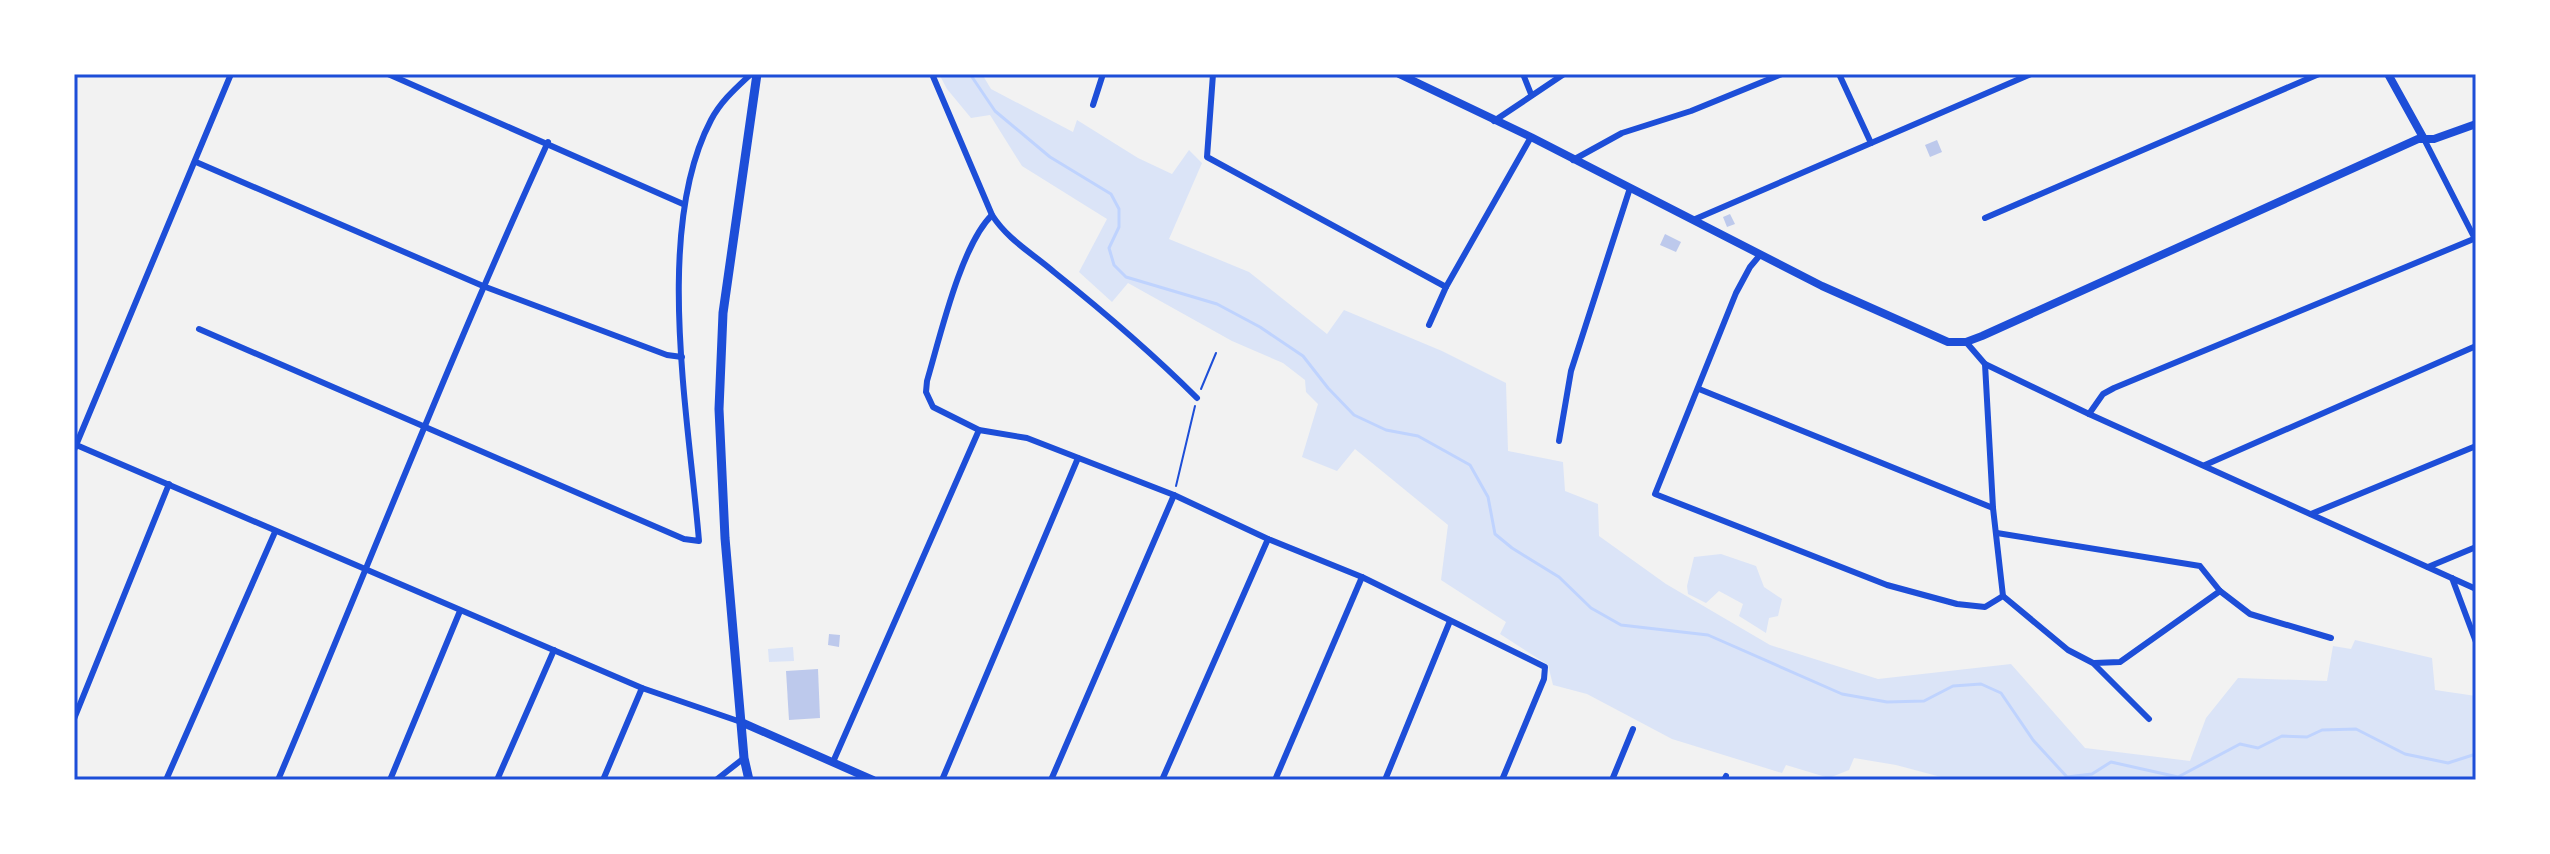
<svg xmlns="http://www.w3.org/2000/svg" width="2550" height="854" font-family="'Work Sans',sans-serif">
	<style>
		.green { fill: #dbe4f7 }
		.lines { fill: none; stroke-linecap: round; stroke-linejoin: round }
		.stream { stroke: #bfd3fe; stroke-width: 3 }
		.building { fill: #bdc9ec }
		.path { stroke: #1d4ed8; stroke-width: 2 }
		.minor { stroke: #1d4ed8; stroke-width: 6 }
		.tertiary { stroke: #1d4ed8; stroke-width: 8 }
		.secondary { stroke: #1d4ed8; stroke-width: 9 }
		.neatline { fill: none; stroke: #1d4ed8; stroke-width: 3 }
	</style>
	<rect width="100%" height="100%" fill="#f2f2f2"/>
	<g class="green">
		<polygon points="939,74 982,74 991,89 1073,132 1077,120 1138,158 1172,174 1189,150 1202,163 1169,239 1249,272 1327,334 1344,310 1442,351 1506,383 1508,451 1563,462 1565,491 1598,504 1599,536 1666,584 1770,645 1878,679 2011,664 2085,748 2190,761 2206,718 2238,678 2327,681 2333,646 2351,649 2355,640 2432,658 2435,690 2476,696 2476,780 1941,780 1941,777 1896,765 1854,758 1849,770 1829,778 1786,765 1782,773 1672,739 1587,694 1553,685 1548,665 1500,634 1506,622 1441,580 1448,525 1355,449 1337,471 1302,457 1318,404 1306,392 1305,380 1283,363 1232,341 1128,283 1112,302 1079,272 1107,219 1022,166 990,115 971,118 947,89"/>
		<polygon points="1721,554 1756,566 1764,587 1782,599 1778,616 1769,618 1766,633 1739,616 1743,604 1719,591 1706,603 1688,594 1687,586 1694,557"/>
		<polygon points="793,647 794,661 769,662 768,649"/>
	</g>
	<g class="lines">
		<polyline class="stream" points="970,74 995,111 1050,157 1111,194 1119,209 1119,227 1109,248 1114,265 1126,277 1217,304 1260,327 1303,356 1328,388 1354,415 1386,430 1418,436 1470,465 1488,497 1495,534 1512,548 1559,577 1591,608 1621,625 1708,635 1842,694 1887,702 1924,701 1953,686 1981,684 2001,693 2033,740 2067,777 2092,774 2111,762 2178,777 2240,744 2258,748 2282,736 2307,737 2322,730 2356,729 2405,754 2448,763 2476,754"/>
	</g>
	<g class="building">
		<polygon points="1937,140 1942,152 1930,157 1925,145"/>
		<polygon points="1730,214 1735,224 1727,227 1723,217"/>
		<polygon points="1665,234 1681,242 1676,252 1660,245"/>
		<polygon points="829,634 840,635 839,647 828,645"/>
		<polygon points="818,669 820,718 789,720 786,671"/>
	</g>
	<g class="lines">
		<g class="path">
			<polyline points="1201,389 1216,353"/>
			<polyline points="1176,486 1195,406"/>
		</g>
		<g class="minor">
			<polyline points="388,74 683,204"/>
			<path d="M932,74L992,215C1008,240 1032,253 1054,272C1104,312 1152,353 1197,398"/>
			<polyline points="1213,74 1207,157 1446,287"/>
			<polyline points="1523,74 1531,94"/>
			<polyline points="1839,74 1871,143"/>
			<polyline points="1093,105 1103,74"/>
			<polyline points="1494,121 1564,74"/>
			<polyline points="2424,139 2475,239"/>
			<polyline points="1573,160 1622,133 1691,111 1782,74"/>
			<polyline points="196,162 483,286 667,355 682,357"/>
			<path d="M992,215C961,245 940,337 927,381L926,392L933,407L979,430L1027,438L1174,495L1268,539L1362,577L1545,667L1544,679L1502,780"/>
			<polyline points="1985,218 2319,74"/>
			<polyline points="1693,220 2031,74"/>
			<polyline points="1760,255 1750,267 1736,293 1655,494 1887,585 1957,604 1985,607 2003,596 2068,650 2093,663 2149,719"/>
			<polyline points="1429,325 1446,287 1531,137"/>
			<path d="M199,329L684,539L699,541C689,419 653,230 711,120C721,101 736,88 751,74"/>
			<polyline points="1966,342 1985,364 2089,414 2476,589"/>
			<polyline points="1985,364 1993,508 2003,596"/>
			<polyline points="1699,389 1993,508"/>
			<polyline points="2089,414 2103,394 2114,388 2476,238"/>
			<polyline points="1559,441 1571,371 1630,188"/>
			<polyline points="74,444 642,688 741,722"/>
			<polyline points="74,450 231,74"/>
			<polyline points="2205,465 2476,346"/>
			<polyline points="2311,514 2476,446"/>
			<polyline points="1997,533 2200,566 2220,591 2250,614 2331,638"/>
			<polyline points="2428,567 2476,547"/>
			<polyline points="2452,578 2476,642"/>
			<polyline points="2094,663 2120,662 2220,591"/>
			<polyline points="74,719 169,484"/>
			<polyline points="833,762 979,430"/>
			<polyline points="166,780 275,532"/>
			<path d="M278,780C368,567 452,352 548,142"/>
			<polyline points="390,780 460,611"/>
			<polyline points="497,780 554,650"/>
			<polyline points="603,780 642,688"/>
			<polyline points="716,780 744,758"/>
			<polyline points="942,780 1078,458"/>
			<polyline points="1051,780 1174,495"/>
			<polyline points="1162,780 1268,539"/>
			<polyline points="1275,780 1362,577"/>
			<polyline points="1385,780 1450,621"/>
			<polyline points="1612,780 1633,729"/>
			<polyline points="1724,780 1726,776"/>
			<polyline points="1833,780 1850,780"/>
		</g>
		<g class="tertiary">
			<polyline points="1399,74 1531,137 1822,286 1948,342 1966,342 1982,336 2418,139 2434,139 2476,124"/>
			<polyline points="2388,74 2424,139"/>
			<polyline points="741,722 873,780"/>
		</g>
		<polyline class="secondary" points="749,780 744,758 725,538 719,409 723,313 757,74"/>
	</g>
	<rect width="2550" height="854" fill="none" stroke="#ffffff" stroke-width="152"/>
	<rect x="76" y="76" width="2398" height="702" class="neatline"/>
</svg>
